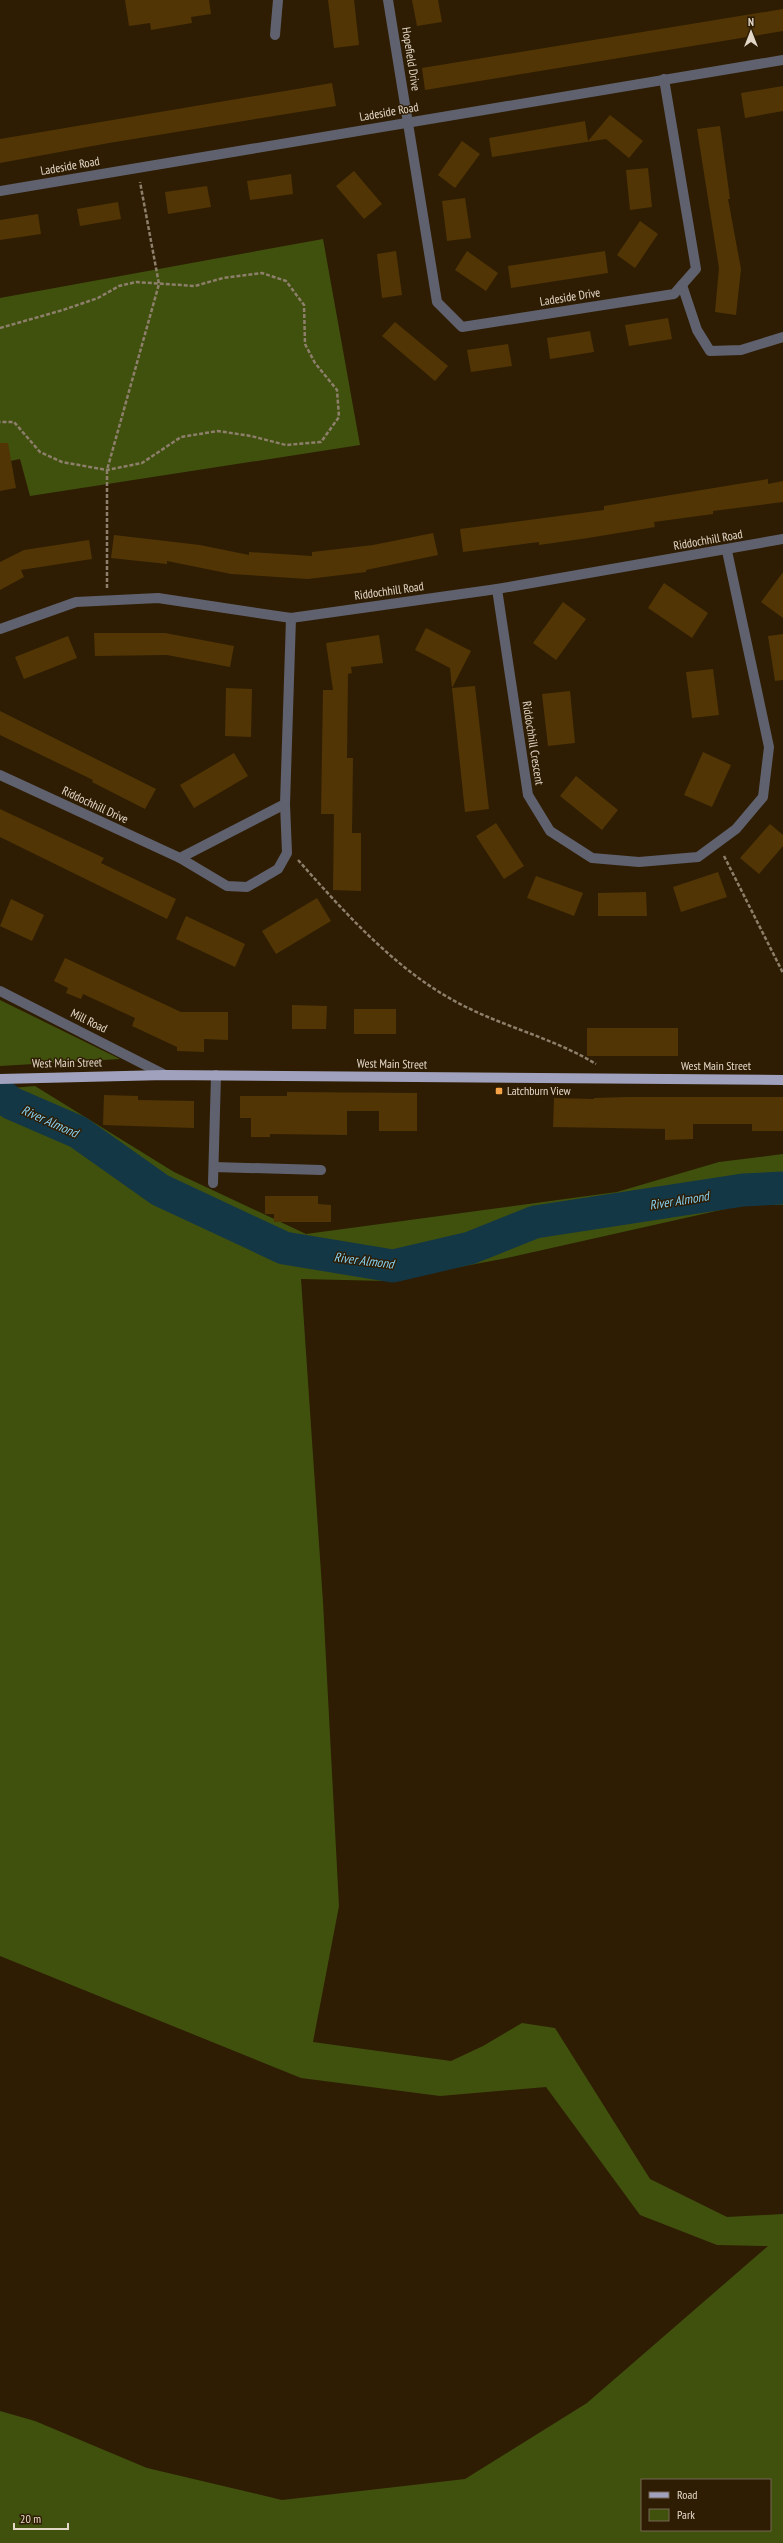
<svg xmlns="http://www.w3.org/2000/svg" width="783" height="2543" font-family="'PT Sans Narrow',sans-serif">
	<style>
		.green { fill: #40510e; fill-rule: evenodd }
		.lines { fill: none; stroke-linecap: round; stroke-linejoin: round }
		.stream { stroke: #143745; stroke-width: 5.5 }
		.river { stroke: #143745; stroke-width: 33 }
		.building { fill: #513505 }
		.path { stroke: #8d7f6b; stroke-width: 2.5; stroke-dasharray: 4 2; stroke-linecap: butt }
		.service { stroke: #60616e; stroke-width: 10 }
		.minor { stroke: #60616e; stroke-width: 10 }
		.primary { stroke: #a0a1bd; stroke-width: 10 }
		.poi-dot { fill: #f6a247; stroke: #2e1d03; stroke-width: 1.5 }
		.labels { text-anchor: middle; stroke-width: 3; stroke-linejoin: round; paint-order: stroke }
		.street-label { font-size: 12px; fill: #e3d7c8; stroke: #2e1d03 }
		.poi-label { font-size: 12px; fill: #e3d7c8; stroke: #2e1d03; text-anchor: start }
		.water-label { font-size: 13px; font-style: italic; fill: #85d1f3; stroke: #2e1d03 }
	</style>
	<rect width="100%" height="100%" fill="#2e1d03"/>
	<g class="green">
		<polygon points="323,239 360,445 30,496 20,459 0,463 0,298"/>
		<polygon points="0,1000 120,1059 0,1066"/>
		<path d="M35,1086L174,1172L306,1234L617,1192L719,1162L783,1154V1205H743L507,1258L386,1281L301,1279L323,1602L339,1906L313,2042L451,2061L483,2046L522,2023L555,2028L650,2179L727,2217L783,2214V2543H0V2411L35,2421L147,2468L282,2500L465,2479L587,2403L768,2246L717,2245L640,2215L546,2087L440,2096L301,2078L0,1956V1089ZM642,2480H770V2530H642Z"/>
	</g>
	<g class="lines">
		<polyline class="stream" points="0,1105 11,1103"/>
		<polyline class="river" points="0,1094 11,1103 78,1132 160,1190 284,1248 393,1266 470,1248 535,1222 743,1190 783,1188"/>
	</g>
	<g class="building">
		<polygon points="125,0 209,0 211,14 191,17 192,23 151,30 150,23 129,26"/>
		<polygon points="328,0 354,0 359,45 334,48"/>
		<polygon points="412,0 438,0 442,22 417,26"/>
		<polygon points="783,9 783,31 425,90 422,68"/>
		<polygon points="332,83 336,106 109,143 0,163 0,139"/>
		<polygon points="783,86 783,111 745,118 741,93"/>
		<polygon points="610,115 643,141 629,158 606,139 492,157 489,138 585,121 588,141"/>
		<polygon points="720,126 730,199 728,199 741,269 736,315 715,312 719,268 697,129"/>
		<polygon points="462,141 480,154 455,188 438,175"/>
		<polygon points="648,168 652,207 630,210 626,170"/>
		<polygon points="354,171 382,204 364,219 336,186"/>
		<polygon points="291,174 293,194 250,200 247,181"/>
		<polygon points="207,186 211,207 168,214 165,192"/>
		<polygon points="465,198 471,238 447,241 442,201"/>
		<polygon points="118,202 121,219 80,226 77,209"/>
		<polygon points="38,214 41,234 0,240 0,220"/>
		<polygon points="640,221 658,234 635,268 617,255"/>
		<polygon points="396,251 402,295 382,298 377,254"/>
		<polygon points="467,251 498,273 486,291 455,270"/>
		<polygon points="605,251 608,273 511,288 508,266"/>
		<polygon points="668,318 672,339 629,346 625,325"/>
		<polygon points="395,322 448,366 435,381 382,336"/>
		<polygon points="590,331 594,352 550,359 547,338"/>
		<polygon points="508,344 512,366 471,372 467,350"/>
		<polygon points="0,443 8,443 16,488 0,491"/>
		<polygon points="768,479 768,484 783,481 783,502 713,511 713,514 654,522 655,527 588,538 539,545 539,542 463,552 460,529 604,510 604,506"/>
		<polygon points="433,533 438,555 366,570 366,572 308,579 231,574 167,561 167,564 111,558 114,535 200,545 249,555 249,552 312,556 312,552 373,545"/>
		<polygon points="89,540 92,559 21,570 24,577 0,590 0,562 24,550"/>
		<polygon points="783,572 783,618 761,602"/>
		<polygon points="664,583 708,613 692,638 648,608"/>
		<polygon points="563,602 586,619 556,660 533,643"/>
		<polygon points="426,628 471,651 452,688 450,668 415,650"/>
		<polygon points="94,633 165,633 234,646 230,667 167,655 95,656"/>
		<polygon points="783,634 783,680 775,681 768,636"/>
		<polygon points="379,635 383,663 351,667 352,673 348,674 347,758 353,758 352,833 361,833 361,891 333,890 334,814 321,814 323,690 333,690 326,643"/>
		<polygon points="68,636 77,658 24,679 15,657"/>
		<polygon points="713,669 719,715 692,718 686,672"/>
		<polygon points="475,686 489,809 465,812 452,688"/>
		<polygon points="226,688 252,689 251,737 225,736"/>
		<polygon points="570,691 575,743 548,746 542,694"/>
		<polygon points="0,711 156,789 145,809 92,782 93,780 0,735"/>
		<polygon points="703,752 731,765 712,807 684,795"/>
		<polygon points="234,753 248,776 194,808 180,785"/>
		<polygon points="576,776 618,810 602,830 560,796"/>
		<polygon points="0,809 104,858 101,863 176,899 167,919 0,837"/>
		<polygon points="496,823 524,866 504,879 476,836"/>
		<polygon points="770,824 783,835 783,846 759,874 740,858"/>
		<polygon points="718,872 727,897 681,912 673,887"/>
		<polygon points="536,876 583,893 574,916 527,898"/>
		<polygon points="646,892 647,916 598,916 598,893"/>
		<polygon points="317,898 331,921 276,954 262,931"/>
		<polygon points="11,899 44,915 32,941 0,926"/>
		<polygon points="186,916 245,944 235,967 176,939"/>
		<polygon points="65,958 181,1012 228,1012 228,1040 204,1039 204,1052 177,1051 177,1047 132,1026 135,1018 83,994 81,999 66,993 68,988 54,981"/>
		<polygon points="292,1005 327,1006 326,1029 292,1029"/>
		<rect x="354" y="1009" width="42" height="25"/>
		<rect x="587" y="1028" width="91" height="28"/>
		<polygon points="287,1092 417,1093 417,1131 379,1131 379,1111 347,1111 347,1135 270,1134 270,1137 251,1137 251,1118 240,1118 240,1096 287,1096"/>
		<polygon points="104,1095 138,1096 138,1100 194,1101 194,1128 103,1125"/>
		<polygon points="628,1097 783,1097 783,1131 752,1131 752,1124 693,1124 693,1139 665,1140 665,1129 553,1127 554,1098 594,1099 594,1098"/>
		<polygon points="265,1196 318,1196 318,1204 331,1205 331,1222 274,1222 274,1214 265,1214"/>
	</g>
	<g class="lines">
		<g class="path">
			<polyline points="0,328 63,310 98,298 119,286 136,282 195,286 223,278 262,273 286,281 304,305 305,344 315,363 337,390 339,417 321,442 286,445 251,436 218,431 181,437 142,463 107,470 62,462 40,452 14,422 0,422"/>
			<polyline points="107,588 107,470 159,284 140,182"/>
			<polyline points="724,856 783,973"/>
			<path d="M298,860C347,915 399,974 466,1007C508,1028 555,1039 596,1064"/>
		</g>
		<g class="service">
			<polyline points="275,35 278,0"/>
			<polyline points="682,285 697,330 710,351 741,350 783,337"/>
			<polyline points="214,1167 321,1170"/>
		</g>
		<g class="minor">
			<polyline points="388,0 437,302 462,327 674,294 696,269 664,79"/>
			<polyline points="0,191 783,60"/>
			<polyline points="497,589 528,795 550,831 592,858 639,862 698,857 736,829 763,797 769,747 727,551"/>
			<polyline points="0,629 76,602 158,598 291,618 497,589 783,539"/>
			<polyline points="0,775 180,858 285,804 291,618"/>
			<polyline points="180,858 227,886 247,887 278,869 287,853 285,804"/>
			<polyline points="0,991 165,1075"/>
			<polyline points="213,1183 216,1075"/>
		</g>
		<polyline class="primary" points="0,1079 165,1075 783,1080"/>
	</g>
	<rect class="poi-dot" x="495" y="1087" width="8" height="8" rx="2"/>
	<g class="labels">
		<g class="street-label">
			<text transform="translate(411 59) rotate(81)" y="4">Hopefield Drive</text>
			<text transform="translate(389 112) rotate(-10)" y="4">Ladeside Road</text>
			<text transform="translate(70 166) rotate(-10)" y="4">Ladeside Road</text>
			<text transform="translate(570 297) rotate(-9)" y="4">Ladeside Drive</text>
			<text transform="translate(708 540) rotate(-10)" y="4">Riddochhill Road</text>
			<text transform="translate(389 591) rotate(-8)" y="4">Riddochhill Road</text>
			<text transform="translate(533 743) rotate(81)" y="4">Riddochhill Crescent</text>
			<text transform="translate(95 805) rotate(25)" y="4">Riddochhill Drive</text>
			<text transform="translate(89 1021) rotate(26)" y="4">Mill Road</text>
			<text transform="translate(67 1063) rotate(-1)" y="4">West Main Street</text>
			<text transform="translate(392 1064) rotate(1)" y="4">West Main Street</text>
			<text x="716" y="1070">West Main Street</text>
		</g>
		<g class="poi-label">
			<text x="507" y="1095">Latchburn View</text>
		</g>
		<g class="water-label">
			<text transform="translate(50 1121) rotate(24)" y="5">River Almond</text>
			<text transform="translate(679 1200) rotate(-9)" y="5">River Almond</text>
			<text transform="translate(364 1260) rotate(7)" y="5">River Almond</text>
		</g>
	</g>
	<rect x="641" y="2479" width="130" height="52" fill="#2e1d03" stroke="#766752"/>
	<rect x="649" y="2492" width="20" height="6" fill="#a0a1bd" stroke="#766752"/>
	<text x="677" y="2499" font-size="12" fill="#e3d7c8">Road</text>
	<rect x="649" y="2509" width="20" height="12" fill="#40510e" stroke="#766752"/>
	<text x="677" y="2519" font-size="12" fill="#e3d7c8">Park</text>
	<g transform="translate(751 32)" stroke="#2e1d03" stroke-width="3" paint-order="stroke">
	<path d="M0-3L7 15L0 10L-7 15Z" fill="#e3d7c8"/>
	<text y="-6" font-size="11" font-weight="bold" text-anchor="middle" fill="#e3d7c8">N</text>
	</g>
	<path d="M14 2523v6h54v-6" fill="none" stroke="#e3d7c8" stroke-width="2"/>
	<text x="20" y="2523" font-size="12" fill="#e3d7c8" stroke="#2e1d03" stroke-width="3" paint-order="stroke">20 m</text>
</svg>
